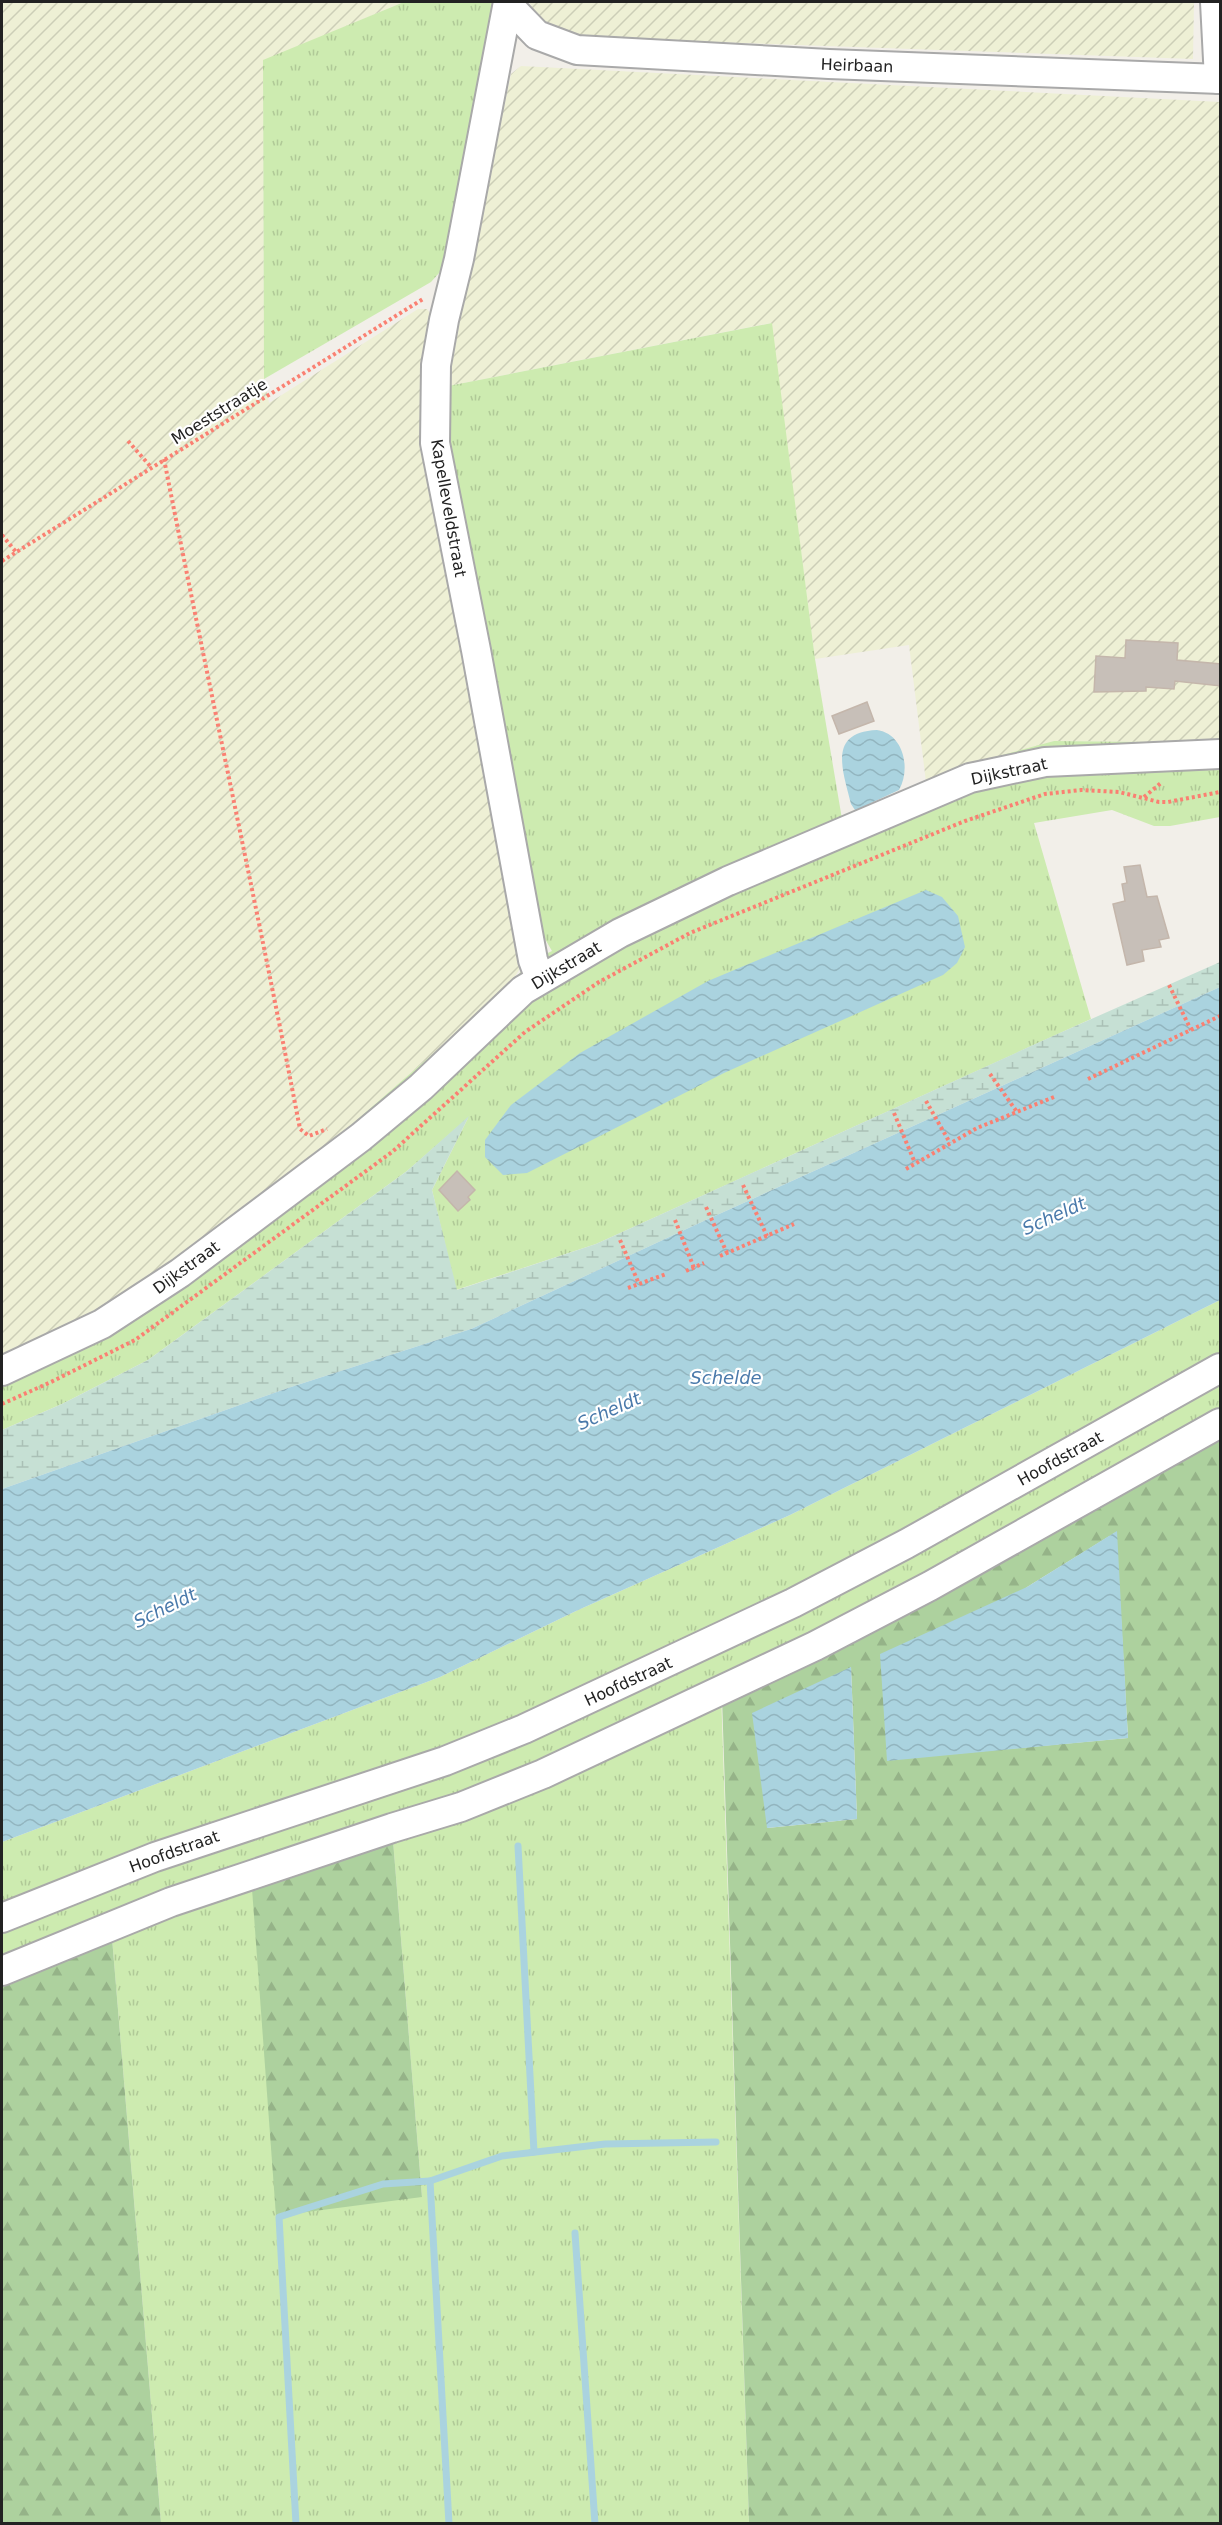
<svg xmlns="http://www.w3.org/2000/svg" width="1222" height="2525" font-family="'DejaVu Sans',sans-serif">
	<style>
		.farmland { fill: url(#farmland-furrows) }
		.grass { fill: url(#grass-tufts) }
		.forest { fill: url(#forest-firs); fill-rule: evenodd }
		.wetland { fill: url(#wetland-marsh) }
		.water { fill: url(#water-waves) }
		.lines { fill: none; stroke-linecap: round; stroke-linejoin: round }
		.stream { stroke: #aad3df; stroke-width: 7 }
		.building { fill: #c7bfb8; stroke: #c4b6ab; stroke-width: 1.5 }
		.minor-casing { stroke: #a9a9a9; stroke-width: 32 }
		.path { stroke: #fa8072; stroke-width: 4; stroke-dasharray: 3 3; stroke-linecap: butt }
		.minor { stroke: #fff; stroke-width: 28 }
		.labels { text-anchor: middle; stroke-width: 4.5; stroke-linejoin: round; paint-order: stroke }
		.street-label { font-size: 16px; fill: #222; stroke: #fff }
		.water-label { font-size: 18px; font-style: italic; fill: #4a7aab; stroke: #fff }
	</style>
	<defs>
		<pattern id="farmland-furrows" width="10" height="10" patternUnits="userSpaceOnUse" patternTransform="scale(1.5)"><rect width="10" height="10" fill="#eef0d5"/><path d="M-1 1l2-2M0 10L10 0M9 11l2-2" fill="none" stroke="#ccceb7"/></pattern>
		<pattern id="grass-tufts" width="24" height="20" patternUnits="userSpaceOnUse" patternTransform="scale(1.5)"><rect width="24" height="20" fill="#cdebb0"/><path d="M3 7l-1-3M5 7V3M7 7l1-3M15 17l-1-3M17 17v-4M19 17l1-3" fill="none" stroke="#b0c997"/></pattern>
		<pattern id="forest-firs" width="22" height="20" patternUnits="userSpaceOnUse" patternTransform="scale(1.5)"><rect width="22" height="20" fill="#add19e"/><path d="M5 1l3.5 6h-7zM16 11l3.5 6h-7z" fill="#95b388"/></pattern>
		<pattern id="wetland-marsh" width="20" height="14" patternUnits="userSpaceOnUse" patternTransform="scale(1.5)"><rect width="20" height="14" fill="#c6e0d4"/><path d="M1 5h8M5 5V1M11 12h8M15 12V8" fill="none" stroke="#aac0b6"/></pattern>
		<pattern id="water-waves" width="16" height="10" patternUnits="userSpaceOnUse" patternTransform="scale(1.5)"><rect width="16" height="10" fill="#aad3df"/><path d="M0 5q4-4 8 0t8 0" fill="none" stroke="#92b5bf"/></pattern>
	</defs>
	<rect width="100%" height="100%" fill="#f2efe9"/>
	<g class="farmland">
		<polygon points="2,2 404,2 263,61 264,379 269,403 418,309 427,309 432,316 521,967 512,981 474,1018 351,1125 172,1265 108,1305 2,1354"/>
		<polygon points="529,2 1194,2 1193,59 598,38 564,33 538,17"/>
		<polygon points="521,66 1220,102 1220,739 1149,742 1054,741 926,782 909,645 815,659 771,323 448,386 466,287 511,74"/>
	</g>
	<g class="grass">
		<polygon points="404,2 492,2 492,26 449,262 431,282 264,379 263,60"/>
		<polygon points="772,323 815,659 842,819 965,765 1054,741 1149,742 1220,739 1220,817 1170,826 1154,826 1112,810 1034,823 1091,1019 596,1244 456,1290 432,1190 468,1118 407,1171 148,1360 62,1404 2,1430 2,1355 108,1305 172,1265 351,1125 474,1018 533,960 552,951 538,927 449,447 448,386"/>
		<polygon points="1220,1300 1220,1412 809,1639 537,1764 2,1959 2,1842 440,1677 576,1611 790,1515"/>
		<polygon points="721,1691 749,2523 161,2523 111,1926 251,1875 422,2197 392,1828"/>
	</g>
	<g class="forest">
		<path d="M1220,1434V2523H749L722,1698ZM1116,1532L1128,1738L887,1760L1027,1587ZM851,1667L857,1819L767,1828Z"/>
		<polygon points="392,1828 422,2197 276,2216 251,1875"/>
		<polygon points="111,1926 161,2523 2,2523 2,1971"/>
	</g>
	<polygon class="wetland" points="1220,962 1220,987 708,1219 471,1329 291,1387 2,1489 2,1430 62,1404 148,1360 407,1171 469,1116 432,1190 457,1290 596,1244 1053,1036"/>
	<g class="water">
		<path d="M877,730C904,734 911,769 899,790L871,803L860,812L855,810L851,804C843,771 827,732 877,730Z"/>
		<polygon points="926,890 942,897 958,916 965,947 957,963 943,975 724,1073 527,1173 503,1175 485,1157 485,1140 511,1105 580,1053 708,981"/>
		<polygon points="1220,987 1220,1300 790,1515 576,1611 440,1677 2,1842 2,1489 291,1387 471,1329 708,1219"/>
		<polygon points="1117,1531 1128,1738 887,1761 880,1654 1027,1587"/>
		<polygon points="851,1667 857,1819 767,1828 752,1713"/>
	</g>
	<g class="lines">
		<g class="stream">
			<polyline points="518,1846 534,2152"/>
			<polyline points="430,2181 502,2156 605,2144 716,2142"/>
			<polyline points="575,2233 595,2524"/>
			<polyline points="296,2524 279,2217 383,2184 430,2181 449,2524"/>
		</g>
	</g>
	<g class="building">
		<polygon points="1126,640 1178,643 1177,660 1221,664 1221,686 1175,681 1174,689 1146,687 1146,691 1094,692 1096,656 1125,658"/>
		<polygon points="867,702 874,721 839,734 832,716"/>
		<polygon points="1140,865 1147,897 1157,896 1169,938 1159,940 1161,947 1142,950 1144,961 1127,965 1113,904 1125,901 1122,884 1127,883 1124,867"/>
		<polygon points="457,1171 475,1190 468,1197 470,1200 458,1211 439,1190"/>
	</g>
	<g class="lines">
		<defs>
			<g id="minor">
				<polyline points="508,2 459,259 444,320 436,365 435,443 476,650 533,960 540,979"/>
				<polyline points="1215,2 1219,79"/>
				<polyline points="509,6 537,35 577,50 829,64 1220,79"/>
				<polyline points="2,1371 102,1324 180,1273 361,1137 421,1087 523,990 620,933 728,881 970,778 1045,762 1220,754"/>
				<polyline points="2,1918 155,1857 445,1761 524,1729 793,1603 906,1544 1220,1368"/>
				<polyline points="2,1971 171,1902 392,1828 461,1807 543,1774 815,1646 930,1586 1220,1423"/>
			</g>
		</defs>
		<use href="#minor" class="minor-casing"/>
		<g class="path">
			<polyline points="128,441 151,467"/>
			<path d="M164,459C208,683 257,906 300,1129L309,1136L327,1129"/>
			<polyline points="2,535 16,552"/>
			<polyline points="2,561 423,299"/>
			<polyline points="1144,797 1161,783"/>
			<polyline points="1169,985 1191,1030"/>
			<polyline points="990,1074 1017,1112"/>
			<polyline points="1088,1079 1220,1016"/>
			<polyline points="926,1101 950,1143"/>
			<polyline points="894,1113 915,1163"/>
			<polyline points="906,1169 977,1128 1054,1097"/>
			<polyline points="743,1185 767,1236"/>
			<polyline points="706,1207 727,1253"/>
			<polyline points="675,1220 694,1268"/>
			<polyline points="620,1240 639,1284"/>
			<polyline points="720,1256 794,1224"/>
			<polyline points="686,1271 704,1263"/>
			<polyline points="628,1288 666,1274"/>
			<polyline points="2,1404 51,1382 135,1340 392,1152 525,1032 599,982 690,933 965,821 1045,794 1081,790 1119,792 1159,802 1168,802 1220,792"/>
		</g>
		<use href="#minor" class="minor"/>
	</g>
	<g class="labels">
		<g class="street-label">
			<text transform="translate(857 65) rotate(2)" y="6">Heirbaan</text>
			<text transform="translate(219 411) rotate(-32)" y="6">Moeststraatje</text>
			<text transform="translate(449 508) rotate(80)" y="6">Kapelleveldstraat</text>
			<text transform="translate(1009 771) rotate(-12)" y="6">Dijkstraat</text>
			<text transform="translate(566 965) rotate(-31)" y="6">Dijkstraat</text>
			<text transform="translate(186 1267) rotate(-36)" y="6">Dijkstraat</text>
			<text transform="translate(1060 1458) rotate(-29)" y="6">Hoofdstraat</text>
			<text transform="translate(628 1681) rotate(-25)" y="6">Hoofdstraat</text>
			<text transform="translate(174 1851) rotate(-20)" y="6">Hoofdstraat</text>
		</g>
		<g class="water-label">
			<text transform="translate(1054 1216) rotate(-24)" y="6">Scheldt</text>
			<text x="726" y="1384">Schelde</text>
			<text transform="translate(609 1411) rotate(-24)" y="6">Scheldt</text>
			<text transform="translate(165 1608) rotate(-26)" y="6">Scheldt</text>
		</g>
	</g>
	<rect width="1222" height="2525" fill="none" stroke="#222222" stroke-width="6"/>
</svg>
